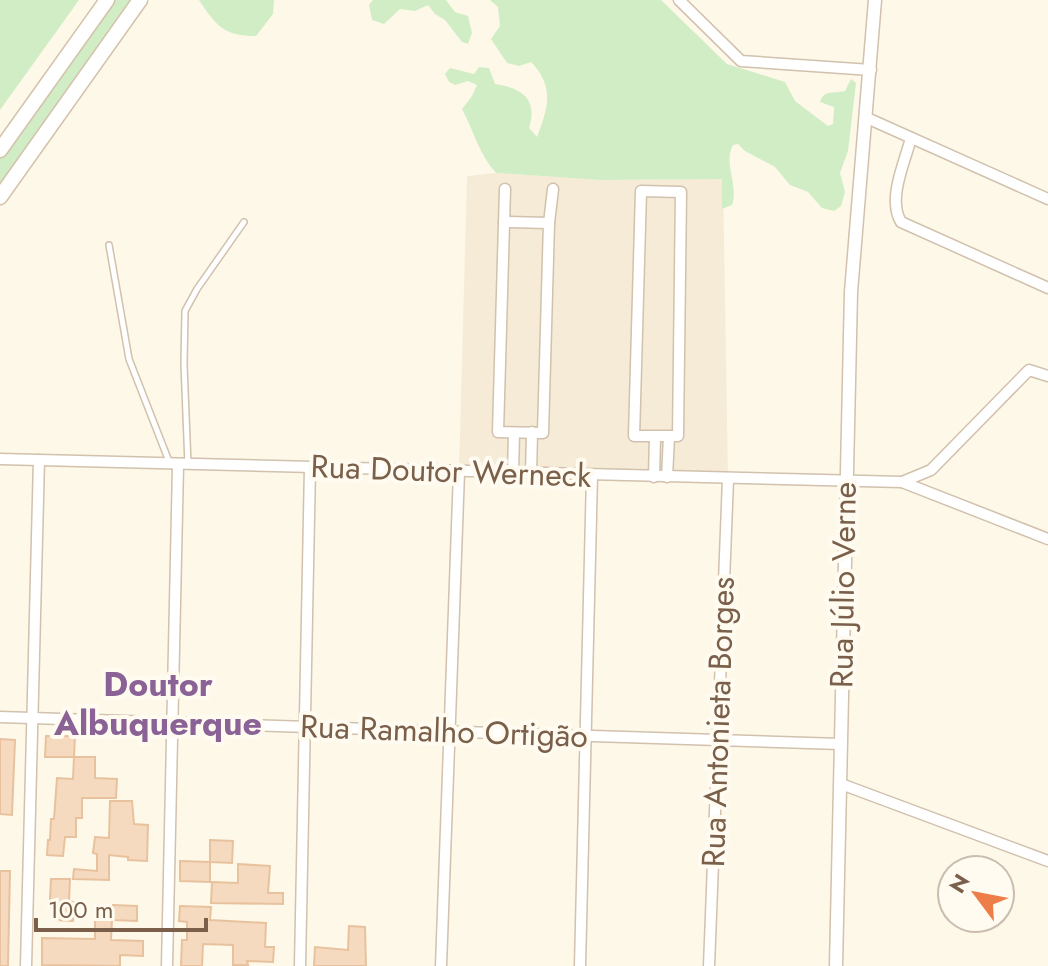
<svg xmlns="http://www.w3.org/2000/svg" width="1048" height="966" font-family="Jost,sans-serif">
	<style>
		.residential { fill: #f6ebd7 }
		.green { fill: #d1edc5 }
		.building { fill: #f5dabf; stroke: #e8c29e; stroke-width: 2 }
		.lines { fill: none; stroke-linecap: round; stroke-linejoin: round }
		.service-casing { stroke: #d1c1ad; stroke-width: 8 }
		.minor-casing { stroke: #d1c1ad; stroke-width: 13 }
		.tertiary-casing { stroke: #d1c1ad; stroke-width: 15 }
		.secondary-casing { stroke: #d4c2aa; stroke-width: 17 }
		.service { stroke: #fff; stroke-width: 5 }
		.minor { stroke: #fff; stroke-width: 10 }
		.tertiary { stroke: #fff; stroke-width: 12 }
		.secondary { stroke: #fff; stroke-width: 14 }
		.labels { text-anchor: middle; stroke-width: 8; stroke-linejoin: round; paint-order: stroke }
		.street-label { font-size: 32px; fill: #7a604a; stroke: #fffbf0 }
		.neighbourhood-label { font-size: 34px; font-weight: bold; fill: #8a6296; stroke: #fffbf0 }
	</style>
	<rect width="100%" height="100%" fill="#fef8e9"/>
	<polygon class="residential" points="496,173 601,180 723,179 728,477 459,471 467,176"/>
	<g class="green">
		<polygon points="0,0 79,0 0,110"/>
		<polygon points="107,0 139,0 0,195 0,151"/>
		<path d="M199,0H274L273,14L256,36C224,36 216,26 199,0Z"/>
		<polygon points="373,0 446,0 455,12 468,16 472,33 468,44 462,42 445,20 435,14 428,5 415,11 400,9 384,24 372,20 369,5"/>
		<path d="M490,0H661L727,64L785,82L795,101L828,126L833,124L834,107L820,102C824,89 834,94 845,91L851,79L856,83L848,151L840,173L845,192L841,206L834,211L822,208L808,192L790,185L775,167L745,151L738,144L733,145C723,164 739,185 732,205L722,209V179L601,180L496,173C479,154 474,132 462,109L472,96L477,85L468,81L455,85L449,82L445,74L450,68L474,74L479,67L489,68L495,84C522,88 538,99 529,128L537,137C548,108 555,87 531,62L519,66L507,63L491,39L500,26L498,7Z"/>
	</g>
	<g class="building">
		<polygon points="46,736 75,736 74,757 95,757 95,778 117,779 116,798 82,798 82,818 76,818 76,837 65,837 63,856 47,855 48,840 50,840 51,819 54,819 57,778 73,779 74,757 45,757"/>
		<polygon points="0,739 15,740 12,815 0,814"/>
		<polygon points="110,801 132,801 134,824 148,825 147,861 128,860 128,857 109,855 109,880 73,879 74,869 97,871 97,854 93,853 95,837 109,838"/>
		<polygon points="210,840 233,841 232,863 210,862"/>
		<polygon points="180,861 210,862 210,882 180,881"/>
		<polygon points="238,864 270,866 268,893 283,893 283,904 211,903 212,882 238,883"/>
		<polygon points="0,871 10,871 8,966 0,966"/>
		<polygon points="51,879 70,879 69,901 74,902 73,921 56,920 57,900 50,900"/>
		<polygon points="113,905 137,906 137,921 112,920"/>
		<polygon points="180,906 211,907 210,920 266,923 265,947 274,947 273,962 247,961 248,965 233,965 233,945 203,944 202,966 181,966 182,940 187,940 187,922 179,921"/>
		<polygon points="95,920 112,920 111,940 143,941 143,956 120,955 120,966 42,965 42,938 95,939"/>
		<polygon points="349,926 365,927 366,966 314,966 315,947 348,950"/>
	</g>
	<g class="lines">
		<defs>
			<g id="service">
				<polyline points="109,245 129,359 170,464"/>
				<polyline points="188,465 184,364 185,311 197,289 244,222"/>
			</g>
			<g id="minor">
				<polyline points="679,0 741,61 871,70"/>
				<polyline points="867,118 1048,199"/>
				<path d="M911,138C905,162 887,199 901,222L1048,288"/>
				<polyline points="505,189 498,432 543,433 549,223 553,189"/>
				<polygon points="641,191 681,192 678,436 634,436"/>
				<polyline points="504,222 549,223"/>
				<polyline points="0,459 902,482 931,470 1029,370 1048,376"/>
				<polyline points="513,474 514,433"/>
				<polyline points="531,474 532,432"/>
				<polyline points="654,477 655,437"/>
				<polyline points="667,477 669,437"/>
				<polyline points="902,482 1048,539"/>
				<polyline points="0,717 840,744"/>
				<polyline points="841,784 1048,861"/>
				<polyline points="26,966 39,460"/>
				<polyline points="167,966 178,466"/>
				<polyline points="300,966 310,467"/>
				<polyline points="441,966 459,472"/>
				<polyline points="580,966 592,475"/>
				<polyline points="709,966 728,479"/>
			</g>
			<polyline id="tertiary" points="836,966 851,292 875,0"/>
			<g id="secondary">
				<polyline points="0,150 107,0"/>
				<polyline points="0,197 140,0"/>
			</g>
		</defs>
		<use href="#service" class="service-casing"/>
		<use href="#minor" class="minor-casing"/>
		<use href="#tertiary" class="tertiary-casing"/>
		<use href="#secondary" class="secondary-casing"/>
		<use href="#service" class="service"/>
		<use href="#minor" class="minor"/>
		<use href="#tertiary" class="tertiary"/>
		<use href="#secondary" class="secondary"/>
	</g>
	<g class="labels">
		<g class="street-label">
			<text transform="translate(451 471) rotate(2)" y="11">Rua Doutor Werneck</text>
			<text transform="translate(843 585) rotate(-89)" y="11">Rua Júlio Verne</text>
			<text transform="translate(718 722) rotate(-88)" y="11">Rua Antonieta Borges</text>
			<text transform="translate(444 731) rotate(2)" y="11">Rua Ramalho Ortigão</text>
		</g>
		<g class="neighbourhood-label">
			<text x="158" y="696">Doutor<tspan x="158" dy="39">Albuquerque</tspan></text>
		</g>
	</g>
	<g transform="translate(976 894) rotate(302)"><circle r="38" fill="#fffbf0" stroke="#cabdae" stroke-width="2"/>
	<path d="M0-6L14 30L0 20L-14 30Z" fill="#ed7e48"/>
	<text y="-12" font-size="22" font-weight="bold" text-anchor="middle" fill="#7a604a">N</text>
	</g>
	<path d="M36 918v12h170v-12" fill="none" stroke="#7a604a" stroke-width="4"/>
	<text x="48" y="918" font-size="24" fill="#7a604a" stroke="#fffbf0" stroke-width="6" paint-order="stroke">100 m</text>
</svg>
